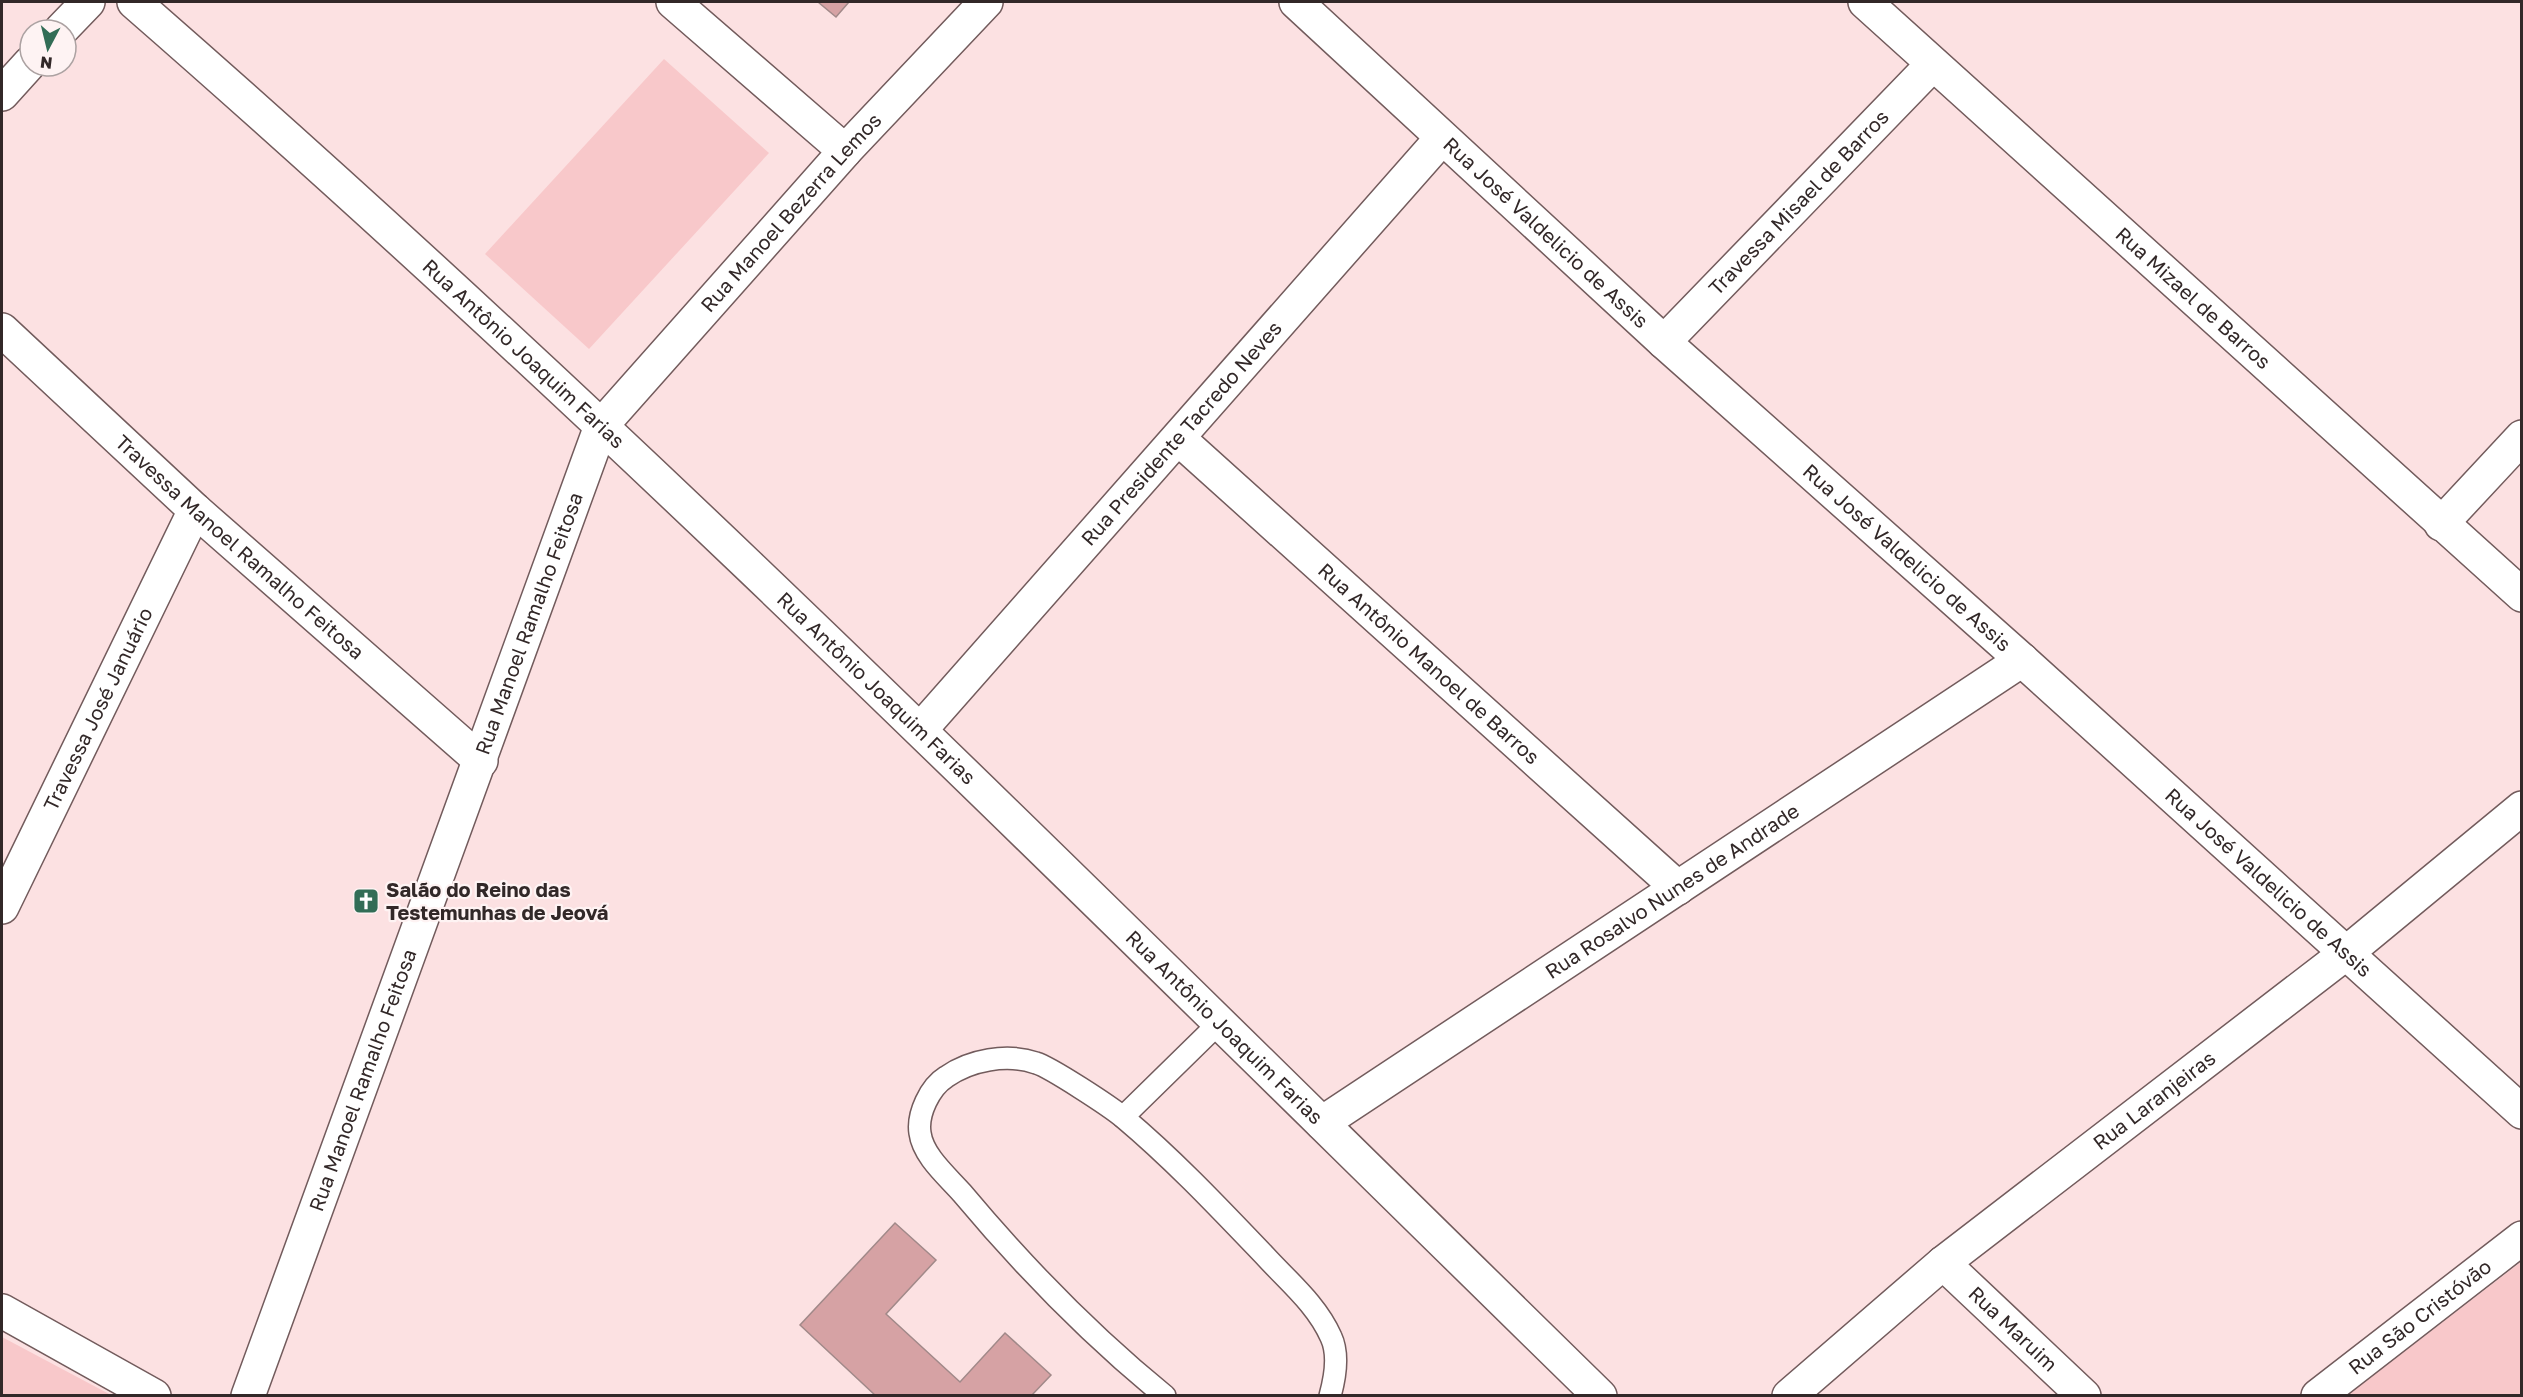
<svg xmlns="http://www.w3.org/2000/svg" width="2523" height="1397" font-family="'Golos Text',sans-serif">
	<style>
		.green { fill: #f8c8ca }
		.building { fill: #d6a2a4; stroke: #a18989; stroke-width: 1.5 }
		.lines { fill: none; stroke-linecap: round; stroke-linejoin: round }
		.service-casing { stroke: #725b5c; stroke-width: 24 }
		.minor-casing { stroke: #725b5c; stroke-width: 36 }
		.primary-casing { stroke: #725b5c; stroke-width: 36 }
		.service { stroke: #fff; stroke-width: 21 }
		.minor { stroke: #fff; stroke-width: 33 }
		.primary { stroke: #fff; stroke-width: 33 }
		.labels { text-anchor: middle; stroke-width: 4.5; stroke-linejoin: round; paint-order: stroke }
		.street-label { font-size: 20px; fill: #322828; stroke: #fef3f3 }
		.poi-label { font-size: 20px; font-weight: bold; fill: #322828; stroke: #fef3f3; text-anchor: start }
	</style>
	<rect width="100%" height="100%" fill="#fce1e2"/>
	<g class="green">
		<polygon points="664,59 769,153 589,349 485,254"/>
		<polygon points="2521,1262 2521,1395 2348,1395"/>
		<polygon points="2,1337 111,1395 2,1395"/>
	</g>
	<g class="building">
		<polygon points="818,2 849,2 836,17"/>
		<polygon points="895,1223 936,1260 886,1314 960,1382 1005,1333 1051,1375 1031,1396 876,1396 800,1325"/>
	</g>
	<g class="lines">
		<defs>
			<g id="service">
				<polyline points="1123,1117 1219,1023"/>
				<path d="M1165,1396C1090,1335 1024,1267 962,1193C947,1176 923,1156 920,1133C917,1114 930,1087 946,1077C970,1060 1007,1053 1036,1063C1050,1067 1111,1107 1124,1118C1174,1160 1221,1210 1266,1257C1289,1282 1317,1305 1331,1337C1339,1354 1335,1378 1330,1396"/>
			</g>
			<g id="minor">
				<polyline points="673,2 845,151"/>
				<path id="s1" d="M1296,2L1664,342L2022,660L2522,1112"/>
				<path id="s2" d="M1865,2L2522,595"/>
				<path id="s3" d="M2,330L195,510L481,761"/>
				<path id="s4" d="M1664,342L1933,64"/>
				<path id="s5" d="M1179,439L1678,888"/>
				<polyline points="2441,524 2522,437"/>
				<path id="s6" d="M921,729L1442,138"/>
				<path id="s7" d="M2,907L195,510"/>
				<path id="s8" d="M1322,1123L2022,660"/>
				<path id="s9" d="M1943,1263L2084,1396"/>
				<polyline points="2,1311 154,1396"/>
				<path id="s10" d="M248,1396L601,426L845,151L986,2"/>
				<path id="s11" d="M1789,1396L1943,1263L2345,954L2522,808"/>
				<path id="s12" d="M2318,1396L2522,1238"/>
			</g>
			<g id="primary">
				<path id="s13" d="M134,2C642,445 1117,924 1600,1396"/>
				<polyline points="61,30 88,2"/>
				<polyline points="2,94 30,63"/>
			</g>
		</defs>
		<use href="#service" class="service-casing"/>
		<use href="#minor" class="minor-casing"/>
		<use href="#primary" class="primary-casing"/>
		<use href="#service" class="service"/>
		<use href="#minor" class="minor"/>
		<use href="#primary" class="primary"/>
	</g>
	<defs>
		<symbol id="church-square" viewBox="-11 -11 22 22"><rect x="-9" y="-9" width="18" height="18" rx="4" fill="#326d56" stroke="#fef3f3"/><path d="M-1.2-6h2.4v3.5h3.3v2.4h-3.3V6h-2.4V-.1h-3.3v-2.4h3.3Z" fill="#fff"/></symbol>
	</defs>
	<g fill-rule="evenodd">
		<use href="#church-square" x="351" y="886" width="30" height="30"/>
	</g>
	<g class="labels">
		<g class="street-label">
			<text dy="7" stroke="none"><textPath href="#s4" startOffset="194">Travessa Misael de Barros</textPath></text>
			<text dy="7" stroke="none"><textPath href="#s10" startOffset="1318">Rua Manoel Bezerra Lemos</textPath></text>
			<text dy="7" stroke="none"><textPath href="#s1" startOffset="340">Rua José Valdelicio de Assis</textPath></text>
			<text dy="7" stroke="none"><textPath href="#s2" startOffset="442">Rua Mizael de Barros</textPath></text>
			<text dy="7" stroke="none"><textPath href="#s13" startOffset="525">Rua Antônio Joaquim Farias</textPath></text>
			<text dy="7" stroke="none"><textPath href="#s6" startOffset="394">Rua Presidente Tacredo Neves</textPath></text>
			<text dy="7" stroke="none"><textPath href="#s3" startOffset="322">Travessa Manoel Ramalho Feitosa</textPath></text>
			<text dy="7" stroke="none"><textPath href="#s1" startOffset="826">Rua José Valdelicio de Assis</textPath></text>
			<text dy="7" stroke="none"><textPath href="#s10" startOffset="822">Rua Manoel Ramalho Feitosa</textPath></text>
			<text dy="7" stroke="none"><textPath href="#s5" startOffset="336">Rua Antônio Manoel de Barros</textPath></text>
			<text dy="7" stroke="none"><textPath href="#s13" startOffset="1011">Rua Antônio Joaquim Farias</textPath></text>
			<text dy="7" stroke="none"><textPath href="#s7" startOffset="220">Travessa José Januário</textPath></text>
			<text dy="7" stroke="none"><textPath href="#s1" startOffset="1312">Rua José Valdelicio de Assis</textPath></text>
			<text dy="7" stroke="none"><textPath href="#s8" startOffset="420">Rua Rosalvo Nunes de Andrade</textPath></text>
			<text dy="7" stroke="none"><textPath href="#s13" startOffset="1497">Rua Antônio Joaquim Farias</textPath></text>
			<text dy="7" stroke="none"><textPath href="#s10" startOffset="336">Rua Manoel Ramalho Feitosa</textPath></text>
			<text dy="7" stroke="none"><textPath href="#s11" startOffset="470">Rua Laranjeiras</textPath></text>
			<text dy="7" stroke="none"><textPath href="#s12" startOffset="129">Rua São Cristóvão</textPath></text>
			<text dy="7" stroke="none"><textPath href="#s9" startOffset="96">Rua Maruim</textPath></text>
		</g>
		<g class="poi-label">
			<text x="386" y="897">Salão do Reino das<tspan x="386" dy="23">Testemunhas de Jeová</tspan></text>
		</g>
	</g>
	<rect width="2523" height="1397" fill="none" stroke="#322828" stroke-width="6"/>
	<g transform="translate(48 48) rotate(187)"><circle r="28" fill="#fef3f3" stroke="#aca2a2" stroke-width="1.5"/>
	<path d="M0-4.5L10 22L0 15L-10 22Z" fill="#326d56"/>
	<text y="-9" font-size="16" font-weight="bold" text-anchor="middle" fill="#322828">N</text>
	</g>
</svg>
